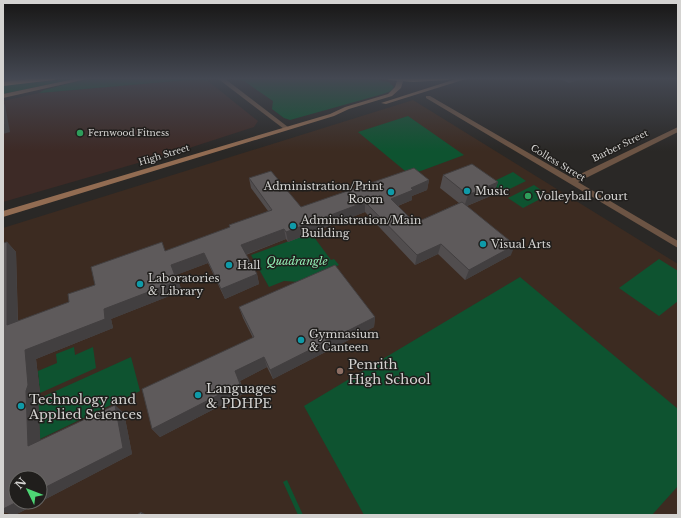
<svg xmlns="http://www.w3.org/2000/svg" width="681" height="518" font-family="'Libre Baskerville',serif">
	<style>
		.commercial { fill: #3d2a26 }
		.education { fill: #3c2b21; fill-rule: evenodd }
		.green { fill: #0e5330 }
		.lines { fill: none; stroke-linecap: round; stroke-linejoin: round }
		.street { fill: #6c5444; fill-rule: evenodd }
		.secondary { fill: #926c52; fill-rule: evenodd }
		.highway { fill: #ca8f65; fill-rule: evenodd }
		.wall { fill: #514d4e }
		.shaded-wall { fill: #423f40 }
		.building { fill: #5e5a5b; stroke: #423f40 }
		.leisure-dot { fill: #2e9e5b; stroke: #201e1c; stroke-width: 1.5 }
		.culture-dot { fill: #0f9aa8; stroke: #201e1c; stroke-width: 1.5 }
		.education-dot { fill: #8d6e63; stroke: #201e1c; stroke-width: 1.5 }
		.labels { text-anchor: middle; stroke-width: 3; stroke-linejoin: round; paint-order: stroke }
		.far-poi-label { font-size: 9px; fill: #d4d3d1; stroke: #201e1c; text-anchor: start }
		.far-street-label { font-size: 9px; fill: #d4d3d1; stroke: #201e1c }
		.poi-label { font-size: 11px; fill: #d4d3d1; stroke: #201e1c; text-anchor: start }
		.park-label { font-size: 11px; font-style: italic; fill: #92efb5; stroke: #201e1c }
		.near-poi-label { font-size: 13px; fill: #d4d3d1; stroke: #201e1c; text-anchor: start }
	</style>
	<rect width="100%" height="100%" fill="#2a2826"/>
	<polygon class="commercial" points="199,79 208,81 258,121 254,127 183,150 3,202 3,101 39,93"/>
	<path class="education" d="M413,100L678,264V515H3V228ZM16,478H40V502H16Z"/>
	<g class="green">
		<polygon points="100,78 204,78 208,81 199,79 39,93 44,90 78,81"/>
		<polygon points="229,78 369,78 389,82 394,87 391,91 383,94 290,120 284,118 272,109 273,101 244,81"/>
		<polygon points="71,79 70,80 3,94 3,85"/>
		<polygon points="408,116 464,155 410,175 358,132"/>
		<polygon points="513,172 526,181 501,193 488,184"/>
		<polygon points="534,185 548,195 523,208 508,198"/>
		<polygon points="311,233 331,260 334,259 339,265 300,282 284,281 269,287 251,255"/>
		<polygon points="659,259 678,271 678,301 659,316 619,288"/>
		<polygon points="520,277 678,409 678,486 652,515 364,515 304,406"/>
		<polygon points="74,347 75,355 93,347 96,368 40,393 38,371 57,363 56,354"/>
		<polygon points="131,357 140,391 40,439 38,399"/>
		<polygon points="287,480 303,515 298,515 283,482"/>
	</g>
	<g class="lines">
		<g class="street">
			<polygon points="217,78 224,78 288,127 288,129 284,129"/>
			<polygon points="426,96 430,96 572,178 678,127 678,132 578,182 678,241 678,248 426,98"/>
		</g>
		<g class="secondary">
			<polygon points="14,78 27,78 3,84 3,80"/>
			<polygon points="79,78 91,78 3,98 3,94"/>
			<polygon points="398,78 404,78 401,88 392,96 349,109 334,116 3,217 3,211 330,114 345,107 388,94 395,87"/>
			<polygon points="459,78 469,78 386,104 381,103"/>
		</g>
		<g class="highway">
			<polygon points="35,78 57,78 54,80 3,86 3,82"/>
			<polygon points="386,78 451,78 448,80 413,82 389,80"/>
		</g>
	</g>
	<g class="wall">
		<polygon points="558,78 584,78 569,83"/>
		<polygon points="443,175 498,182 493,195 467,206 511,255 465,280 438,254 415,265 365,212 288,242 286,239 246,255 257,274 259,284 225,299 208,263 176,275 182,291 111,319 113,328 36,359 40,393 38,399 40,440 124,413 132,454 40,502 40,478 16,502 40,502 15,515 3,512 3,243 7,242 16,252 18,321 69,302 95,285 166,251 230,227 268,211 251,188 249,178 301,207 429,180 427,190 412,196 412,200 398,206 415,223 459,203 440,188"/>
		<polygon points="239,307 375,317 374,327 273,379 267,367 240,381 245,393 160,437 152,429 253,338 243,318"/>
	</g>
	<g class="shaded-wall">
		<polygon points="571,78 584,78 569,83"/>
		<polygon points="3,102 5,105 10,132 3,134"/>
		<polygon points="429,180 427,190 412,196 412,200 390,209 391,199 411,188"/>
		<polygon points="498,182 493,195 464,207 468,195"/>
		<polygon points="365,202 365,212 288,242 286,232"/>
		<polygon points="284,229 286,239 244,255 241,245"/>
		<polygon points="7,242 16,252 18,334 7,325"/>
		<polygon points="441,244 438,254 415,265 417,255"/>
		<polygon points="515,245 511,255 465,280 469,270"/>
		<polygon points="204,253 208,263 176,275 182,291 111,319 113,328 36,359 40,393 38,399 41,453 28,446 25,350 104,309 171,265"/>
		<polygon points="257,274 259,284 225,299 221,289"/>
		<polygon points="375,317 374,327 273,379 270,370"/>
		<polygon points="264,357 267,367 240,381 245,393 160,437 152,429 235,371"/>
		<polygon points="115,405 124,413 132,454 40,502 40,490"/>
		<polygon points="17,502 40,502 15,515 3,512 3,509"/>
		<polygon points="141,512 147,515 142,515"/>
	</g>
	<g class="building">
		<polygon points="3,116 5,124 3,124"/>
		<polygon points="472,164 498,182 468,195 443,175"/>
		<polygon points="414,168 429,180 411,188 413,190 391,199 415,223 462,202 515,245 469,270 441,244 417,255 365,202 286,232 284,229 241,245 257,274 221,289 204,253 171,265 177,281 104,309 105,319 25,350 28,385 26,391 28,446 115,405 123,448 40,490 40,478 16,478 16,502 17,502 3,509 3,243 7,242 7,325 69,302 68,294 95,285 91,267 162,242 165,251 230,227 229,225 272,210 249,178 271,171 301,207"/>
		<polygon points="335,265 375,317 270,370 264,357 235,371 240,384 152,429 142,389 254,337 239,307"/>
		<polygon points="141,512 142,515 137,515"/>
	</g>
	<linearGradient id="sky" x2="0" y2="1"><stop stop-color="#171615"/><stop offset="0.52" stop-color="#444852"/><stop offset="1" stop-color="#444852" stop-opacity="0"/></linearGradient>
	<rect width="681" height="151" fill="url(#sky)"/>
	<g class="leisure-dot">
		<circle cx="80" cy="133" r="4"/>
		<circle cx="528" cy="196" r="4"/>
	</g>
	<g class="culture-dot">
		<circle cx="467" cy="191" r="4"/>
		<circle cx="391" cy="192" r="4"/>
		<circle cx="293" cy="226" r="4"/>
		<circle cx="483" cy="244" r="4"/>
		<circle cx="229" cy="265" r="4"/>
		<circle cx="140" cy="284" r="4"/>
		<circle cx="301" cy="340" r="4"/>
		<circle cx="198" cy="395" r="4"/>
		<circle cx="21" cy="406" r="4"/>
	</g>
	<circle class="education-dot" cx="340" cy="371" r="4"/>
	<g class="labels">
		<g class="far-poi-label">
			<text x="88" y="136">Fernwood Fitness</text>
		</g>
		<g class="far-street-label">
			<text transform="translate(620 146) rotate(-26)" y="3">Barber Street</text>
			<text transform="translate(164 155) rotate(-17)" y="3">High Street</text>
			<text transform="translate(558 163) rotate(31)" y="3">Colless Street</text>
		</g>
		<g class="poi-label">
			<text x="383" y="190" text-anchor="end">Administration/Print<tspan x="383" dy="13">Room</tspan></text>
			<text x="475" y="195">Music</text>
			<text x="536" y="200">Volleyball Court</text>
			<text x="301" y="224">Administration/Main<tspan x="301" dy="13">Building</tspan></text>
			<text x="491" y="248">Visual Arts</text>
			<text x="237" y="269">Hall</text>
			<text x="148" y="282">Laboratories<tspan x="148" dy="13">&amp; Library</tspan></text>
			<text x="309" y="338">Gymnasium<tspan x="309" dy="13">&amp; Canteen</tspan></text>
		</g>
		<g class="park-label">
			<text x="297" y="265">Quadrangle</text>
		</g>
		<g class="near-poi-label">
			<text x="348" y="369">Penrith<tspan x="348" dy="15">High School</tspan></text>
			<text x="206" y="393">Languages<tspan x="206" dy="15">&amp; PDHPE</tspan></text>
			<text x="29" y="404">Technology and<tspan x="29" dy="15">Applied Sciences</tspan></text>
		</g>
	</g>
	<rect width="681" height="518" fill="none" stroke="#d4d3d1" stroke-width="8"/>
	<g transform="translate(28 490) rotate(313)"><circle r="19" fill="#201e1c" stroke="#686664"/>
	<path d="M0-3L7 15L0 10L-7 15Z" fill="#4ed675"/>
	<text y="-6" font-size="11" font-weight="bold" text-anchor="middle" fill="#d4d3d1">N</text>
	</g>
</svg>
